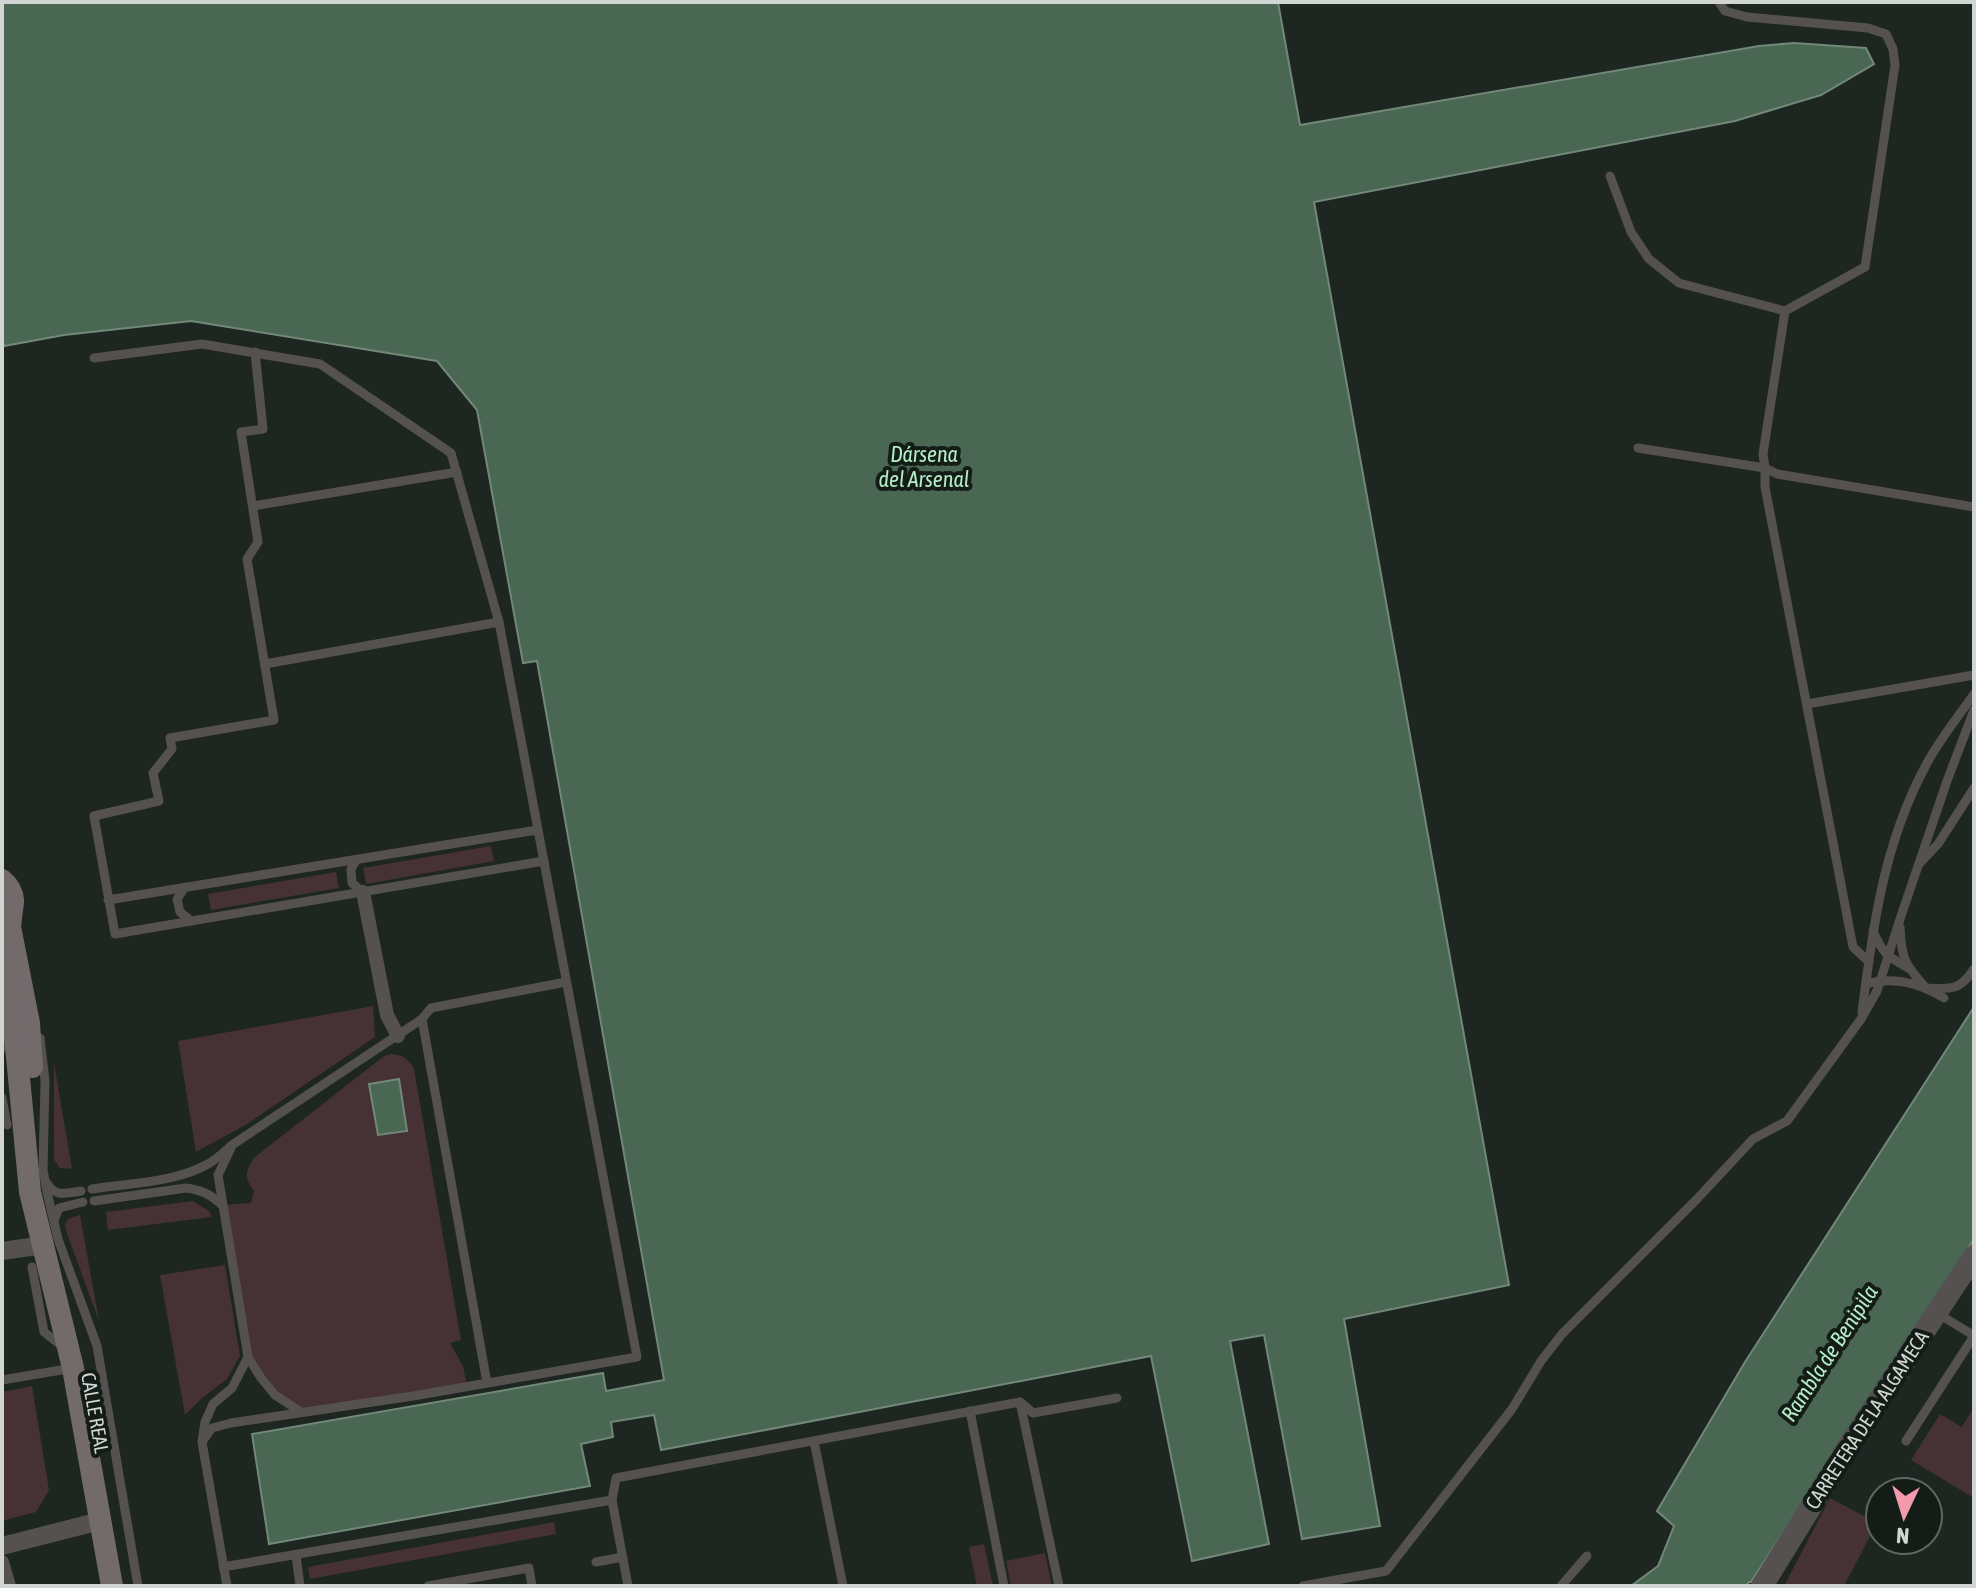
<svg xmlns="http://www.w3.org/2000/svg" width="1976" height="1588" font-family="'Asap Condensed',sans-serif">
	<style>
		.green { fill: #463135 }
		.water { fill: #496753; stroke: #728879; stroke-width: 2 }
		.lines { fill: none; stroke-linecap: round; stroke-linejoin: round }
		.service { stroke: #565151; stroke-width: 9 }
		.pedestrian { stroke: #565151; stroke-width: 14 }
		.minor { stroke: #565151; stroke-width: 18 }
		.tertiary { stroke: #565151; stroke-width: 22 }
		.secondary { stroke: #726a6b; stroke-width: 22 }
		.labels { text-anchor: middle; stroke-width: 8; stroke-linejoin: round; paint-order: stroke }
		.street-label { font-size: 20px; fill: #d1d6d2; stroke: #141c17 }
		.water-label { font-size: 22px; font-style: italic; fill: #b4ecc6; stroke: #141c17 }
	</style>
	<rect width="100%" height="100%" fill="#1d2620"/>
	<g class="green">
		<polygon points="491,846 494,861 366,884 363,868"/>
		<polygon points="336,872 339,888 211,910 208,894"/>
		<polygon points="373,1006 375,1037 247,1124 196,1152 178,1041"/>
		<path d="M391,1054C403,1055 408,1058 414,1069L461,1340L450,1343L463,1366L467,1386L301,1412L275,1395L248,1357L223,1205L251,1203L254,1191C244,1179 245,1170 255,1157L384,1056Z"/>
		<polygon points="54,1063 72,1169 60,1168 54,1160"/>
		<polygon points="193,1201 209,1211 212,1217 108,1230 106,1212"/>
		<polygon points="80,1215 99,1321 66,1231 65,1225 68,1219"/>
		<polygon points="225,1265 240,1356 227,1379 201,1399 185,1415 160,1275"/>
		<polygon points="32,1386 49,1490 36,1512 2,1521 2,1392"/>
		<polygon points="1974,1407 1974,1498 1911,1460 1940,1414 1962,1427"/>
		<polygon points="1830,1498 1877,1523 1844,1586 1784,1586"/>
		<polygon points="554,1522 556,1534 310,1579 308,1567"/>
		<polygon points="984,1544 993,1586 977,1586 969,1547"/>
		<polygon points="1045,1553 1052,1586 1011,1586 1006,1561"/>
	</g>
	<g class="water">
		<polygon points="2,2 1278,2 1300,125 1759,46 1794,43 1866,48 1874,64 1821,95 1735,121 1314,202 1509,1285 1344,1319 1380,1526 1302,1539 1264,1335 1230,1341 1269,1544 1192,1561 1151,1356 661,1450 654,1415 611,1422 613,1437 581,1444 590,1486 269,1544 252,1434 603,1373 606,1391 664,1380 537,661 523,663 477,410 437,361 191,321 64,335 4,346 2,338"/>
		<polygon points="1974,1007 1974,1239 1751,1582 1749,1582 1746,1586 1631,1586 1658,1566 1674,1526 1657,1511 1745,1362"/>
		<polygon points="399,1079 407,1131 378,1135 369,1084"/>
	</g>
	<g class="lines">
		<g class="service">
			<polyline points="1719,2 1725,11 1747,17 1868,28 1886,34 1893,49 1895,65 1865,267 1785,311 1763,454 1765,468 1777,474 1974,507"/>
			<polyline points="1610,176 1631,232 1649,259 1679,283 1785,311"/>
			<polyline points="255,352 263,429 241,432 258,542 247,559 274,720 170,738 172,749 153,773 159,801 94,816 115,934 544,861"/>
			<polyline points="94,358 202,344 320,364 451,453 499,622 637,1357 413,1396 231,1423 212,1428 202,1442"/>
			<polyline points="1638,448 1765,468 1765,487 1853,947 1869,962"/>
			<polyline points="253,506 457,472"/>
			<polyline points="265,664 499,622"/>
			<polyline points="1807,704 1974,675"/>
			<polyline points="357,859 351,869 352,883 363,892"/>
			<polyline points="1919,864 1938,844 1974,788"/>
			<polyline points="185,887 177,899 180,912 191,921"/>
			<polyline points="108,900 537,830"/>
			<path d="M1900,927C1901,958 1905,965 1926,988C1950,989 1960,991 1974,969"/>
			<path d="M1873,931C1883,954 1887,956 1908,968"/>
			<path d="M1866,984C1894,976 1919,983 1944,998"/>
			<path d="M1862,1012C1873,925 1884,843 1926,765C1939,740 1958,717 1974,694"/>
			<polyline points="422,1019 487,1383"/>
			<polyline points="40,1038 45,1081 43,1170 47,1192 58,1239 97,1346 138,1586"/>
			<polyline points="2,1048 10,1032"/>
			<polyline points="2,1098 7,1125"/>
			<polyline points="231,1148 218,1175 248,1357 261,1378 275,1395 301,1412"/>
			<path d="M47,1183C55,1198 67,1193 81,1191"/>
			<path d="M92,1189C129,1183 174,1183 208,1164C217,1159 224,1152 232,1145L422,1019L431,1008L566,982"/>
			<path d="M94,1201L186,1188C202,1190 210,1194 222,1205"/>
			<polyline points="54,1220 59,1208 83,1202"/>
			<polyline points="32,1267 44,1332 62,1346"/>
			<polyline points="1937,1313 1973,1335 1974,1334"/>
			<polyline points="2,1380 73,1368"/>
			<polyline points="1020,1402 1059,1586"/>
			<polyline points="970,1411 1004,1586"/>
			<polyline points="814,1441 843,1586"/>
			<polyline points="1906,1441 1974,1336"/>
			<polyline points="296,1555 300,1586"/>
			<polyline points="596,1562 623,1557"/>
			<polyline points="223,1567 612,1500"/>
			<polyline points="227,1586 202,1442 205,1422 213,1404 232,1388 248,1357"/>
			<polyline points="428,1586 529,1568 532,1586"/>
			<polyline points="628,1586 612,1500 616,1478 1020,1402 1033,1413 1117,1398"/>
			<polyline points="1303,1586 1386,1571 1512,1409 1541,1361 1562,1334 1696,1200 1753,1139 1787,1121 1861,1019 1877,991 1900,919 1947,781 1974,710"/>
			<polyline points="1561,1586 1587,1556"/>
		</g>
		<g class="pedestrian">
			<polyline points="363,892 387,1015 398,1036"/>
			<polyline points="2,1562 9,1586"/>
		</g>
		<g class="minor">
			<polyline points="2,1251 44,1245"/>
			<polyline points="2,1546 100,1521"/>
		</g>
		<polyline class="tertiary" points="1762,1586 1851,1442 1974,1256"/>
		<g class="secondary">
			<path d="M2,880C16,892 16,907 6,921"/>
			<polyline points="12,909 10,927 29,1023 32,1067"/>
			<polyline points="2,961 14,1026 30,1192 73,1368 112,1586"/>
		</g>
	</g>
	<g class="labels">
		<g class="street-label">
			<text transform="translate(95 1413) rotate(80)" y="7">CALLE REAL</text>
			<text transform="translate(1867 1420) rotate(-57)" y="7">CARRETERA DE LA ALGAMECA</text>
		</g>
		<g class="water-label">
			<text x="924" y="462">Dársena<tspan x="924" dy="25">del Arsenal</tspan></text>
			<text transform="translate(1829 1353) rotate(-57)" y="8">Rambla de Benipila</text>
		</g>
	</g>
	<rect width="1976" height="1588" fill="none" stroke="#d1d6d2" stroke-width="8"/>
	<g transform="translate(1904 1516) rotate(184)"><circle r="38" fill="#141c17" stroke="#606662" stroke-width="2"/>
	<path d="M0-6L14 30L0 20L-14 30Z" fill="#f39aac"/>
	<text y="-12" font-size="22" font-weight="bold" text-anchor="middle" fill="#d1d6d2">N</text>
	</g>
</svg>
